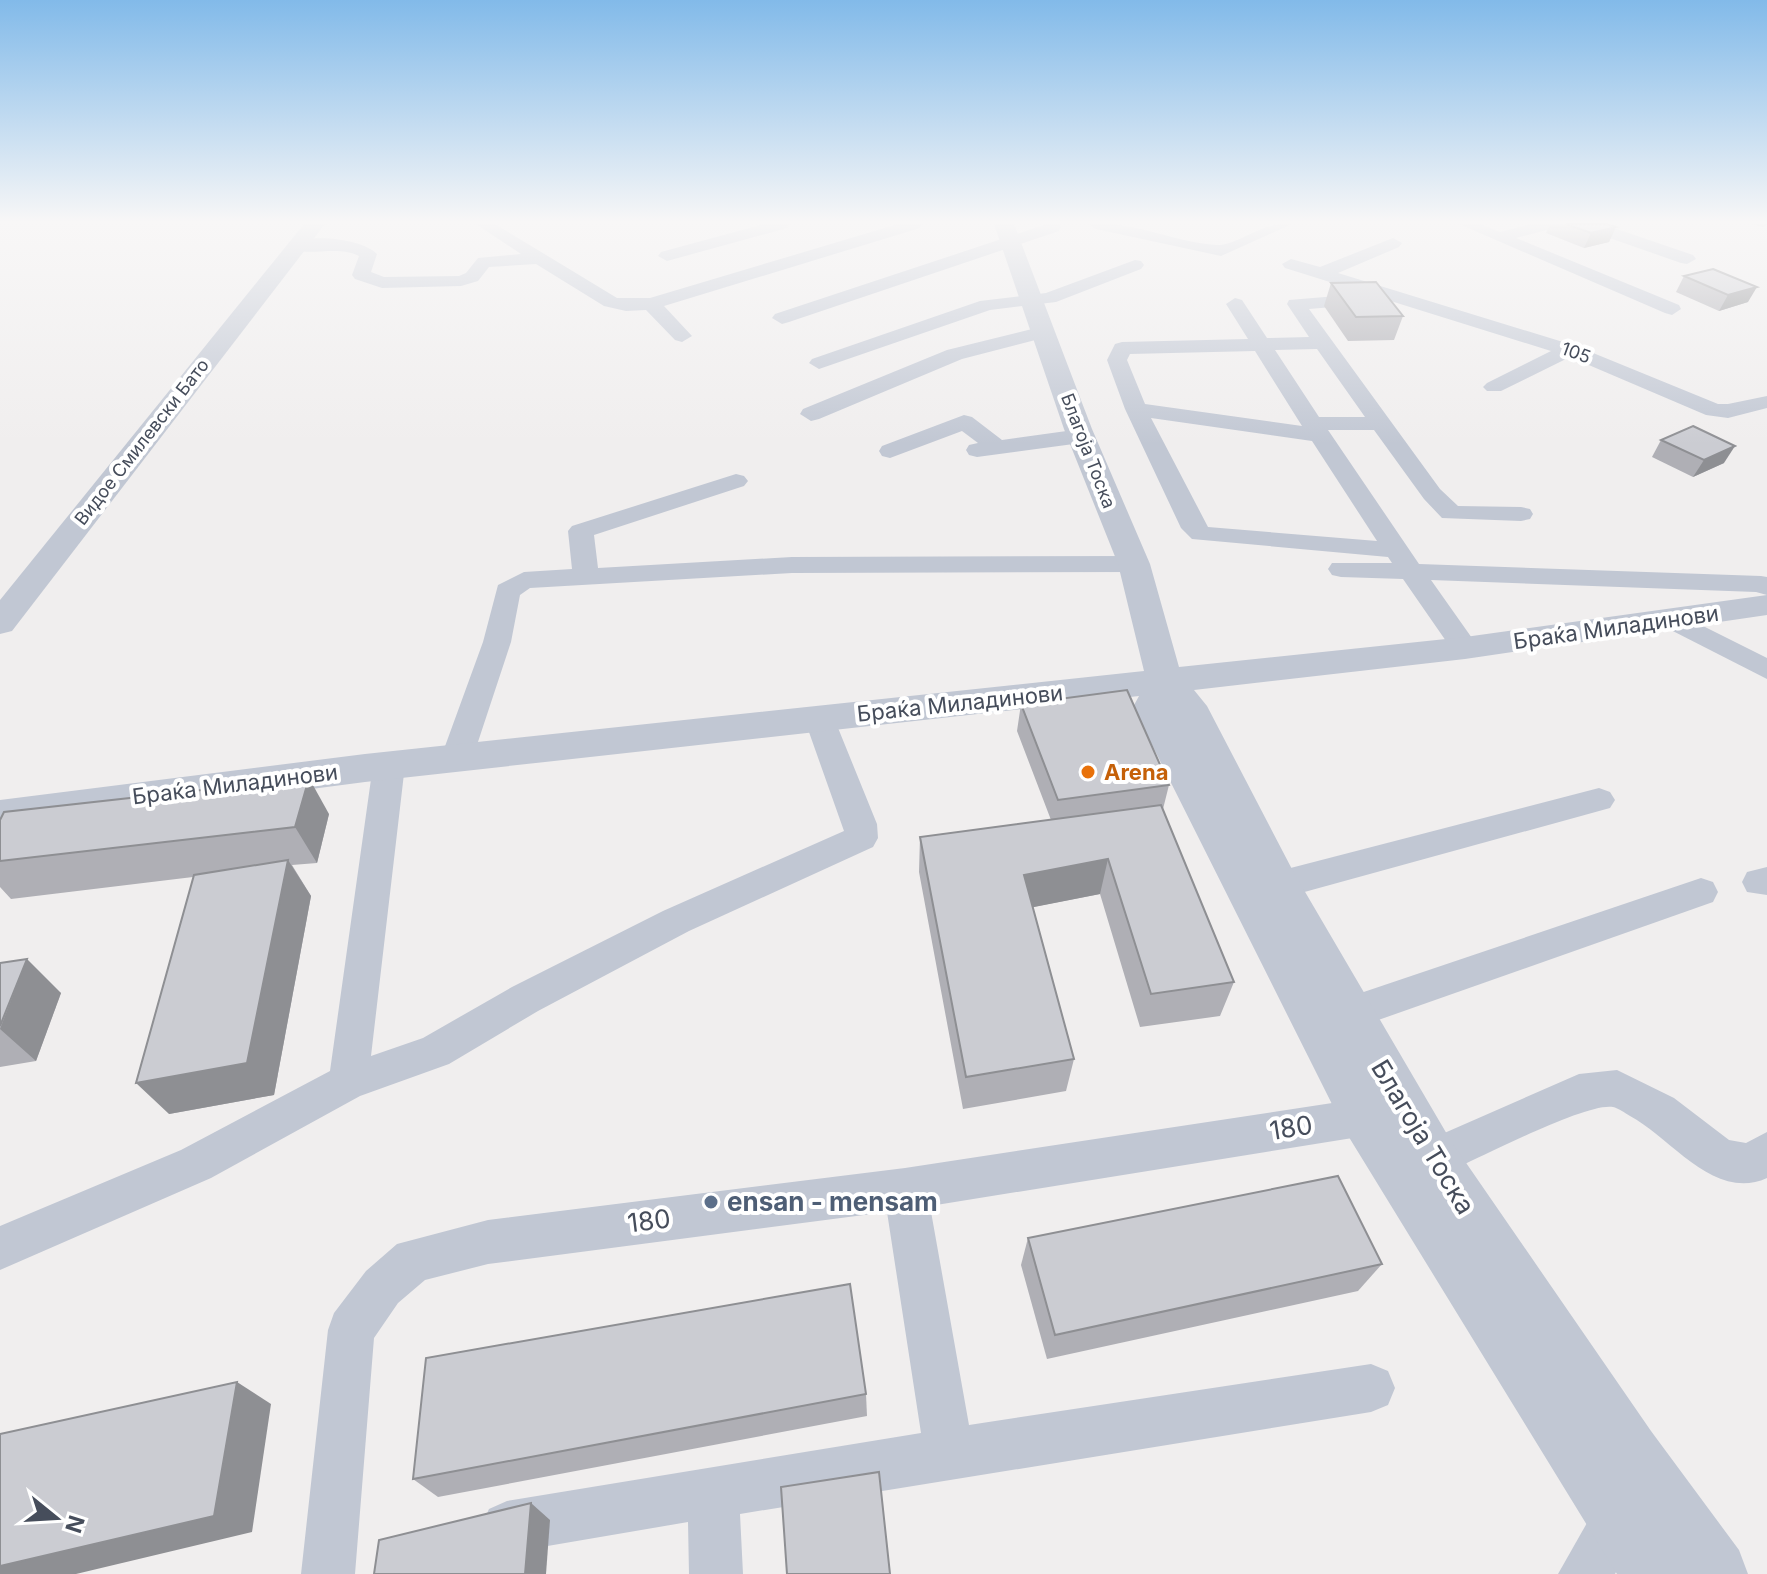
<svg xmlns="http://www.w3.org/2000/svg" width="1767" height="1574" font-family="Inter,sans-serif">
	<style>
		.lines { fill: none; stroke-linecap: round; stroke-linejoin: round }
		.minor { fill: #c1c7d3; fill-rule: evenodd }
		.tertiary { fill: #c1c7d3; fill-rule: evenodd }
		.wall { fill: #afafb5 }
		.shaded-wall { fill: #8e8f93 }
		.building { fill: #cbccd2; stroke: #8e8f93; stroke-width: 2 }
		.food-dot { fill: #e8710a; stroke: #fff; stroke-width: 3 }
		.service-dot { fill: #5c6f8a; stroke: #fff; stroke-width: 3 }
		.labels { text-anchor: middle; stroke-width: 8; stroke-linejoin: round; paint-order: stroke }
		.far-street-label { font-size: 18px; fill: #464d5b; stroke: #fff }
		.street-label { font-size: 22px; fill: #464d5b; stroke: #fff }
		.food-label { font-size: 22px; font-weight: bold; fill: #c56008; stroke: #fff; text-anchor: start }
		.near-street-label { font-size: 26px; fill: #464d5b; stroke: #fff }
		.near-service-label { font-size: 26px; font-weight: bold; fill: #4e5e75; stroke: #fff; text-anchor: start }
	</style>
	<rect width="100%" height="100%" fill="#f0eeee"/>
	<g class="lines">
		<g class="minor">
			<path d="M476,224H495L617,298H650L898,224H922L920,228L664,306L692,336L682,342L675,340L646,310L626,311L604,306L536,264L489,267L478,281L461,286L382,288L355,279L352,275L359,256C337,244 303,259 288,246C304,232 362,238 377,254L371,272L384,277L459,276L466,273L478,258L521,254Z"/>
			<polygon points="764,224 789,224 787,228 667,261 658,256 661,252"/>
			<polygon points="1047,224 1059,224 1061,227 1059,231 789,322 782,324 772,318 775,314"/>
			<path d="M1088,224C1132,220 1172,242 1216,245C1238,246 1261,221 1292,224L1221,256L1096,229Z"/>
			<polygon points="1459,224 1480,224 1500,232 1531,224 1556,224 1554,228 1516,238 1679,305 1681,309 1672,315 1665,313"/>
			<polygon points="1579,224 1602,224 1693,255 1696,259 1687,264 1681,263 1581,228"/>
			<polygon points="1393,238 1402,243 1399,247 1338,273 1576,346 1718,404 1728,404 1767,396 1767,408 1728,418 1706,415 1570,357 1501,391 1487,391 1483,387 1487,383 1551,351 1285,268 1282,264 1291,259 1320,267"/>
			<polygon points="1135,260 1141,261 1144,265 1141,269 1056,302 990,310 819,369 809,363 812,359 980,301 1046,293"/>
			<path d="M1349,295L1358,301L1356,305L1309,309L1440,489L1458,506L1521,507L1530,509L1533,514L1530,519L1521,521L1442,518L1424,499L1374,430H1328L1419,564L1761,576L1767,577V595L1756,592L1431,580L1479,648L1475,654L1465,657L1455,654L1403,579L1341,577L1332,575L1328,569L1332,563H1392L1388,557L1192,539L1181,528L1125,409L1107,360L1115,344L1122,342L1248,339L1226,304L1235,298L1242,300L1267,338L1309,337L1287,304L1289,300ZM1317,349L1365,417H1319L1275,350ZM1255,351L1302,426L1145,404L1127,360L1130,354ZM1151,418L1312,441L1377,541L1208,527Z"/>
			<polygon points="1044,326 1051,328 1054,332 1051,336 962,359 819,419 811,421 800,414 803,409 947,350"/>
			<polygon points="964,415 972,417 1002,440 1081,429 1092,436 1081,443 977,457 969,455 966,450 969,445 978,443 962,431 890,458 882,456 879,451 882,446"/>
			<polygon points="736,474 744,476 748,481 744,486 594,535 598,568 792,557 1134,556 1143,558 1147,564 1143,570 1134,572 792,573 530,588 520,595 511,642 472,760 467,768 456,771 445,768 440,760 483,642 498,585 524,572 572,569 568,531 572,526"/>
			<polygon points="1673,611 1767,658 1767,679 1663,626 1659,620 1663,614"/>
			<polygon points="819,708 830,711 834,718 877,824 878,838 873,847 689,931 538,1011 449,1064 360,1096 211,1178 0,1270 0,1226 181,1150 330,1071 373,765 378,757 389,754 400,757 405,765 371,1056 423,1038 512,987 663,911 844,831 804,718 808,711"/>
			<polygon points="1599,788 1610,792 1615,800 1610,808 1279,899 1267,895 1262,885 1267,875 1279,871"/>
			<polygon points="1767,867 1767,895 1747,892 1742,882 1747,872"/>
			<polygon points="1701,878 1713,882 1718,892 1713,902 1350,1030 1337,1025 1331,1013 1337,1001"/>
			<path d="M1617,1070L1674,1098L1729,1140L1746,1143L1767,1132V1178C1715,1202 1671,1138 1630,1116C1625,1113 1618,1108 1613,1107C1584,1102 1467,1165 1432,1179L1417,1173L1411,1159L1417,1145L1579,1074Z"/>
			<polygon points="1365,1098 1379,1103 1385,1117 1379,1131 1365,1136 930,1206 969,1425 1371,1364 1388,1371 1395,1388 1388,1405 1371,1412 740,1514 743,1574 689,1574 688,1522 507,1553 489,1545 481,1527 489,1509 507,1501 921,1433 887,1212 488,1264 425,1280 398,1303 374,1338 355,1574 301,1574 328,1330 334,1313 366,1271 397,1244 488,1220 905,1168"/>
			<polygon points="1618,1492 1636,1500 1644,1518 1615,1574 1558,1574 1600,1500"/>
		</g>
		<g class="tertiary">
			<polygon points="304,224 325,224 12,631 0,634 0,600"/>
			<polygon points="994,224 1014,224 1092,429 1150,564 1179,667 1465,637 1767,595 1767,615 1465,659 1194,690 1207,706 1294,873 1451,1141 1651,1431 1739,1550 1748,1574 1617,1574 1347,1134 1133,707 1139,696 365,782 0,830 0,800 365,754 1144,671 1118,564 1064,429"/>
		</g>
	</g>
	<g class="wall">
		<polygon points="1550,224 1606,224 1616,227 1609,242 1584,248 1546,233"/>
		<polygon points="1752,224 1767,224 1767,225 1763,227"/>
		<polygon points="1684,276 1748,302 1719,311 1676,292"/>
		<polygon points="1331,283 1403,316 1394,340 1348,341 1324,306"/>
		<polygon points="1661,440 1724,463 1693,477 1652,457"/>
		<polygon points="1021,704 1169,785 1163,809 1234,982 1220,1016 1140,1027 1100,894 1033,907 1074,1059 1066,1091 963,1109 919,872 920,837 1051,820 1017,731"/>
		<polygon points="329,814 317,863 292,865 311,896 274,1095 169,1114 193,877 11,899 0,887 0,820"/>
		<polygon points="0,963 61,993 36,1061 0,1067"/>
		<polygon points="1028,1238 1382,1264 1358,1291 1047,1359 1021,1265"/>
		<polygon points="866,1394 867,1416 438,1497 413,1479"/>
	</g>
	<g class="shaded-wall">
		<polygon points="1616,227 1609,242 1584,248 1591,233"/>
		<polygon points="1757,287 1748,302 1719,311 1728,295"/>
		<polygon points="1735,446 1724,463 1693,477 1704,460"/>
		<polygon points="309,778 329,814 317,863 295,827"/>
		<polygon points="1108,859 1100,894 1019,910 1024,875"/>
		<polygon points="288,860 311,896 274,1095 169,1114 136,1083"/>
		<polygon points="27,959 61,993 36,1061 0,1029"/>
		<polygon points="237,1382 271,1404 252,1532 76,1574 0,1574 0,1566"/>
		<polygon points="531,1503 550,1520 546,1574 525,1574"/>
	</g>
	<g class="building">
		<polygon points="1566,224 1606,224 1616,227 1591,233"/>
		<polygon points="1713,269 1757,287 1728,295 1684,276"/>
		<polygon points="1376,282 1403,316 1356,317 1331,283"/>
		<polygon points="1693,426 1735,446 1704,460 1661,440"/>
		<polygon points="1127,690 1169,785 1058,800 1021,704"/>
		<polygon points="309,778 295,827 0,861 0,820 4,812"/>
		<polygon points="1161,805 1234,982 1151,994 1108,859 1024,875 1074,1059 966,1077 920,837"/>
		<polygon points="288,860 247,1063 136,1083 194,875"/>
		<polygon points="27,959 0,1026 0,963"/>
		<polygon points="1338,1176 1382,1264 1055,1335 1028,1238"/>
		<polygon points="850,1284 866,1394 413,1479 426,1358"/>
		<polygon points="237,1382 214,1516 0,1566 0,1434"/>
		<polygon points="879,1472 890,1574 787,1574 781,1487"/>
		<polygon points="531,1503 525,1574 374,1574 379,1540"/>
	</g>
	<linearGradient id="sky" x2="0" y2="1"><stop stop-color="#82bae9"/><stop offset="0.5" stop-color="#f8f7f7"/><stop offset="1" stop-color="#f8f7f7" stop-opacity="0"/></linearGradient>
	<rect width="1767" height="444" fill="url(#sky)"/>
	<circle class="food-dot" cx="1088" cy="772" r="8"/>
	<circle class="service-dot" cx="711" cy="1202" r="8"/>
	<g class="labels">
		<g class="far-street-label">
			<text transform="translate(1576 353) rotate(20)" y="6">105</text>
			<text transform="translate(142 442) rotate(-52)" y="6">Видое Смилевски Бато</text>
			<text transform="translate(1088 451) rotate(69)" y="6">Благоја Тоска</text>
		</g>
		<g class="street-label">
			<text transform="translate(1616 627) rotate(-8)" y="8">Браќа Миладинови</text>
			<text transform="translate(960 703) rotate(-6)" y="8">Браќа Миладинови</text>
			<text transform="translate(235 784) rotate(-7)" y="8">Браќа Миладинови</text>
		</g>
		<g class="food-label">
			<text x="1104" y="780">Arena</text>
		</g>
		<g class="near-street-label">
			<text transform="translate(1291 1128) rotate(-9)" y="9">180</text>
			<text transform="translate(1423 1137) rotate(59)" y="9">Благоја Тоска</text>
			<text transform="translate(649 1221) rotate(-7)" y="9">180</text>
		</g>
		<g class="near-service-label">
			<text x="727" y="1211">ensan - mensam</text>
		</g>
	</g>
	<g transform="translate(56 1518) rotate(108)" stroke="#ffffff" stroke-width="6" paint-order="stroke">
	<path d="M0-6L14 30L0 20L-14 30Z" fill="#464d5b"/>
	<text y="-12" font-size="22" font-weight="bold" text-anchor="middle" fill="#464d5b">N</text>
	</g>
</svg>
